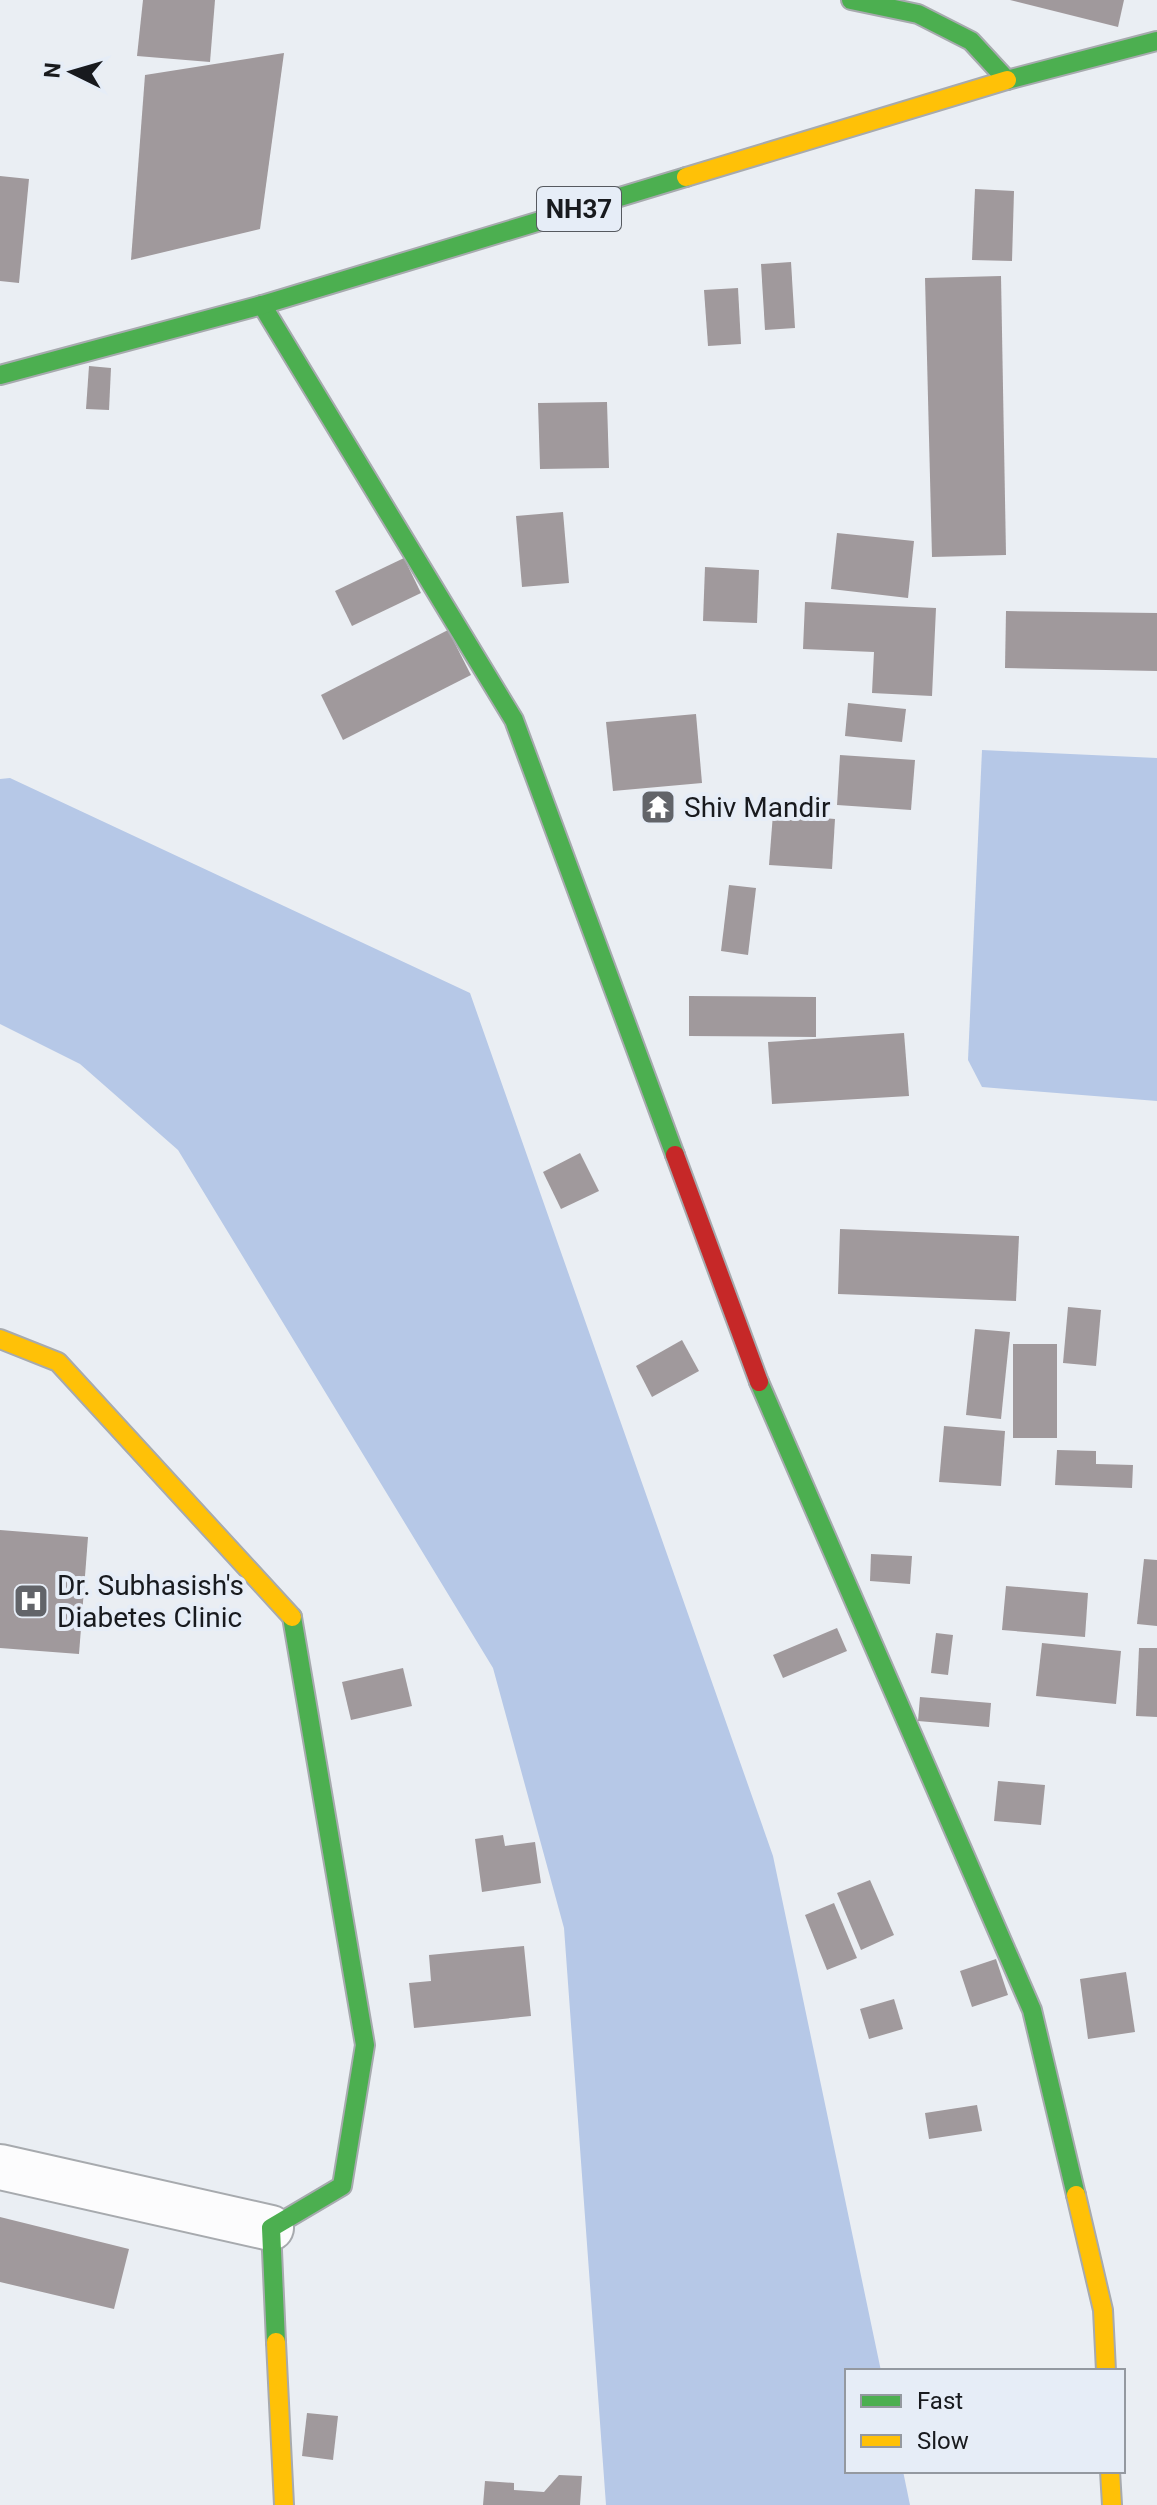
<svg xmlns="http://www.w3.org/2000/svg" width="1157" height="2505" font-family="Roboto,sans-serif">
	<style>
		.water { fill: #b6c8e7 }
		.building { fill: #a0999c }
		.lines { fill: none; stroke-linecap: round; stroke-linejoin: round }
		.street-casing { stroke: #a7aaae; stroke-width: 48 }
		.fast-casing { stroke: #a7aaae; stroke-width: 22 }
		.slow-casing { stroke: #a7aaae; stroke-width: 22 }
		.jam-casing { stroke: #a7aaae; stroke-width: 22 }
		.street { stroke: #fcfcfd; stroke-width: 44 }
		.fast { stroke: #4caf50; stroke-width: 18 }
		.slow { stroke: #ffc107; stroke-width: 18 }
		.jam { stroke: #c62828; stroke-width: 18 }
		.labels { text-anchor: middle; stroke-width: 8; stroke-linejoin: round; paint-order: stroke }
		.shield { fill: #e6edf7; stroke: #56595f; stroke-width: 2 }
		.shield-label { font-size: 26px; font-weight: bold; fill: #181a1e }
		.poi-label { font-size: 28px; fill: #181a1e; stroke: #e6edf7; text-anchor: start }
	</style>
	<rect width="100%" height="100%" fill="#eaeef3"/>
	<g class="water">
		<polygon points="982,750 1157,758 1157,1101 982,1087 968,1060"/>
		<polygon points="10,778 470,993 773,1856 881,2371 847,2371 847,2471 903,2471 910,2505 606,2505 564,1928 493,1668 178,1150 80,1064 0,1024 0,779"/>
	</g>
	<g class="building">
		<polygon points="143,0 215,0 210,62 137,56"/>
		<polygon points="1010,0 1124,0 1118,27"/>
		<polygon points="284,53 260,229 131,260 145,75"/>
		<polygon points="0,176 29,179 19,283 0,281"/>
		<polygon points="975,189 1014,191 1012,261 972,260"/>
		<polygon points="791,262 795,328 765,330 761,264"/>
		<polygon points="1001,276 1006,555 932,557 925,278"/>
		<polygon points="738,288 741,344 708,346 704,290"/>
		<polygon points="89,366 111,368 109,410 86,409"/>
		<polygon points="607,402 609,468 540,469 538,403"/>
		<polygon points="563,512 569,583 522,587 516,516"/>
		<polygon points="837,533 914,541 908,598 831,589"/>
		<polygon points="404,558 421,593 352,626 335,591"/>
		<polygon points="705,567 759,570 757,623 703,621"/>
		<polygon points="805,602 936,608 932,696 872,693 874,652 803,649"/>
		<polygon points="1006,611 1157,613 1157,671 1005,668"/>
		<polygon points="448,630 471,675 343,740 321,695"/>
		<polygon points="848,703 906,709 902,742 845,736"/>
		<polygon points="696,714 702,783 613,791 606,722"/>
		<polygon points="840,755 915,760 911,810 837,805"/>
		<polygon points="773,814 835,819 832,869 769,865"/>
		<polygon points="729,885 756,888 748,955 721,951"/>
		<polygon points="689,996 816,997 816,1037 689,1036"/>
		<polygon points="904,1033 909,1096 772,1104 768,1042"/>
		<polygon points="580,1153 599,1191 561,1209 543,1172"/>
		<polygon points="840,1229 1019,1236 1016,1301 838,1294"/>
		<polygon points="1068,1307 1101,1310 1096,1366 1063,1363"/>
		<polygon points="975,1329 1010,1332 1001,1419 966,1415"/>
		<polygon points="682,1340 699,1371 652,1397 636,1366"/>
		<rect x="1013" y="1344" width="44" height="94"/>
		<polygon points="944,1426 1005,1431 1001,1486 939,1482"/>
		<polygon points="1057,1450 1096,1451 1096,1464 1133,1465 1132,1488 1055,1485"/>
		<polygon points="0,1530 88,1537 79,1654 0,1648"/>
		<polygon points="871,1554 912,1556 910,1584 870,1581"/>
		<polygon points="1144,1559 1157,1560 1157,1626 1137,1624"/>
		<polygon points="1006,1586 1088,1593 1085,1637 1002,1630"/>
		<polygon points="837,1628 847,1651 783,1678 773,1655"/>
		<polygon points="936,1633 953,1635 948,1675 931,1673"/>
		<polygon points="1042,1643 1121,1651 1116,1704 1036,1696"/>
		<polygon points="1139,1648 1157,1648 1157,1717 1136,1716"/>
		<polygon points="403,1668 412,1706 351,1720 342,1682"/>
		<polygon points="920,1697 991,1703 989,1727 918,1721"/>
		<polygon points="998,1781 1045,1785 1041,1825 994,1821"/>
		<polygon points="503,1835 505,1846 535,1842 541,1883 482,1892 475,1839"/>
		<polygon points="870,1880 894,1935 861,1950 837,1893"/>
		<polygon points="834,1903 857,1958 827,1970 805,1915"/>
		<polygon points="524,1946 531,2016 414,2028 409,1983 431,1981 429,1955"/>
		<polygon points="996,1959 1008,1995 972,2007 960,1971"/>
		<polygon points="1126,1972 1135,2032 1088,2039 1080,1979"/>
		<polygon points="894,1999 903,2029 869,2039 860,2009"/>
		<polygon points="977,2105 982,2131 929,2139 925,2113"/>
		<polygon points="0,2217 129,2249 114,2309 0,2282"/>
		<polygon points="307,2413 338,2416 333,2460 302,2456"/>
		<polygon points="559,2475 582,2476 580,2505 483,2505 485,2481 514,2483 514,2490 544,2492"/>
	</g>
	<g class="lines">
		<defs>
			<polyline id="street" points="0,2167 271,2228"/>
			<g id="fast">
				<polyline points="851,0 918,14 971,41 1007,80"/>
				<polyline points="1007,80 1157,41"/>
				<polyline points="262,305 514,720 675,1155"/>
				<polyline points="0,375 262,305 686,177"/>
				<polyline points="759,1382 1032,2010 1076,2195"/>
				<polyline points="276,2342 271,2228 342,2186 365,2045 292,1617"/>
			</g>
			<g id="slow">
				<polyline points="686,177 1007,80"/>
				<polyline points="0,1339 58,1362 292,1617"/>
				<polyline points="1076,2195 1103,2310 1106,2371"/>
				<polyline points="276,2342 284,2505"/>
				<polyline points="1110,2471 1112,2505"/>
			</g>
			<polyline id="jam" points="675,1155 759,1382"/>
		</defs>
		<use href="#street" class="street-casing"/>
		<use href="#fast" class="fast-casing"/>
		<use href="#slow" class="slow-casing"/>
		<use href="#jam" class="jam-casing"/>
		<use href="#street" class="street"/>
		<use href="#fast" class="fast"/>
		<use href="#slow" class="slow"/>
		<use href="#jam" class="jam"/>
	</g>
	<defs>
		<symbol id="temple-square" viewBox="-11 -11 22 22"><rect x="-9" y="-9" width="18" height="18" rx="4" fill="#626469" stroke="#e6edf7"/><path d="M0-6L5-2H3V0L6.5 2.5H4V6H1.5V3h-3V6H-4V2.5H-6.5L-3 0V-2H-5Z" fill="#fff"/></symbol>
		<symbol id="hospital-square" viewBox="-11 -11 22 22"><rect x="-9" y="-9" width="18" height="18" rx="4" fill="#626469" stroke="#e6edf7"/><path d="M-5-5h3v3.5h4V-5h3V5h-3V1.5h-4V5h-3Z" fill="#fff"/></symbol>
	</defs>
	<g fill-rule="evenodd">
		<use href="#temple-square" x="638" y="787" width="40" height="40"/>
		<use href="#hospital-square" x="11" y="1581" width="40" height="40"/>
	</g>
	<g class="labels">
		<rect class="shield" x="537" y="187" width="84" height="44" rx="6"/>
		<g class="shield-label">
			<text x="579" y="218">NH37</text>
		</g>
		<g class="poi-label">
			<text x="684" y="817">Shiv Mandir</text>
			<text x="57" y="1595">Dr. Subhasish's<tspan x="57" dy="32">Diabetes Clinic</tspan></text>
		</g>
	</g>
	<rect x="845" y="2369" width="280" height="104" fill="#e6edf7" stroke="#9499a0" stroke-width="2"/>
	<rect x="861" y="2395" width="40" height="12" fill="#4caf50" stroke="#9499a0" stroke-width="2"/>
	<text x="917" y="2409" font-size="24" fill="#181a1e">Fast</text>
	<rect x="861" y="2435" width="40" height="12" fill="#ffc107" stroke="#9499a0" stroke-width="2"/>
	<text x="917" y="2449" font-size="24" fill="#181a1e">Slow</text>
	<g transform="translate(72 72) rotate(275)" stroke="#e6edf7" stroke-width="6" paint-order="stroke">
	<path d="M0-6L14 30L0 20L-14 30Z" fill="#181a1e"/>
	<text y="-12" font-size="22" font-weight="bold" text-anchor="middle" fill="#181a1e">N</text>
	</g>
</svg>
